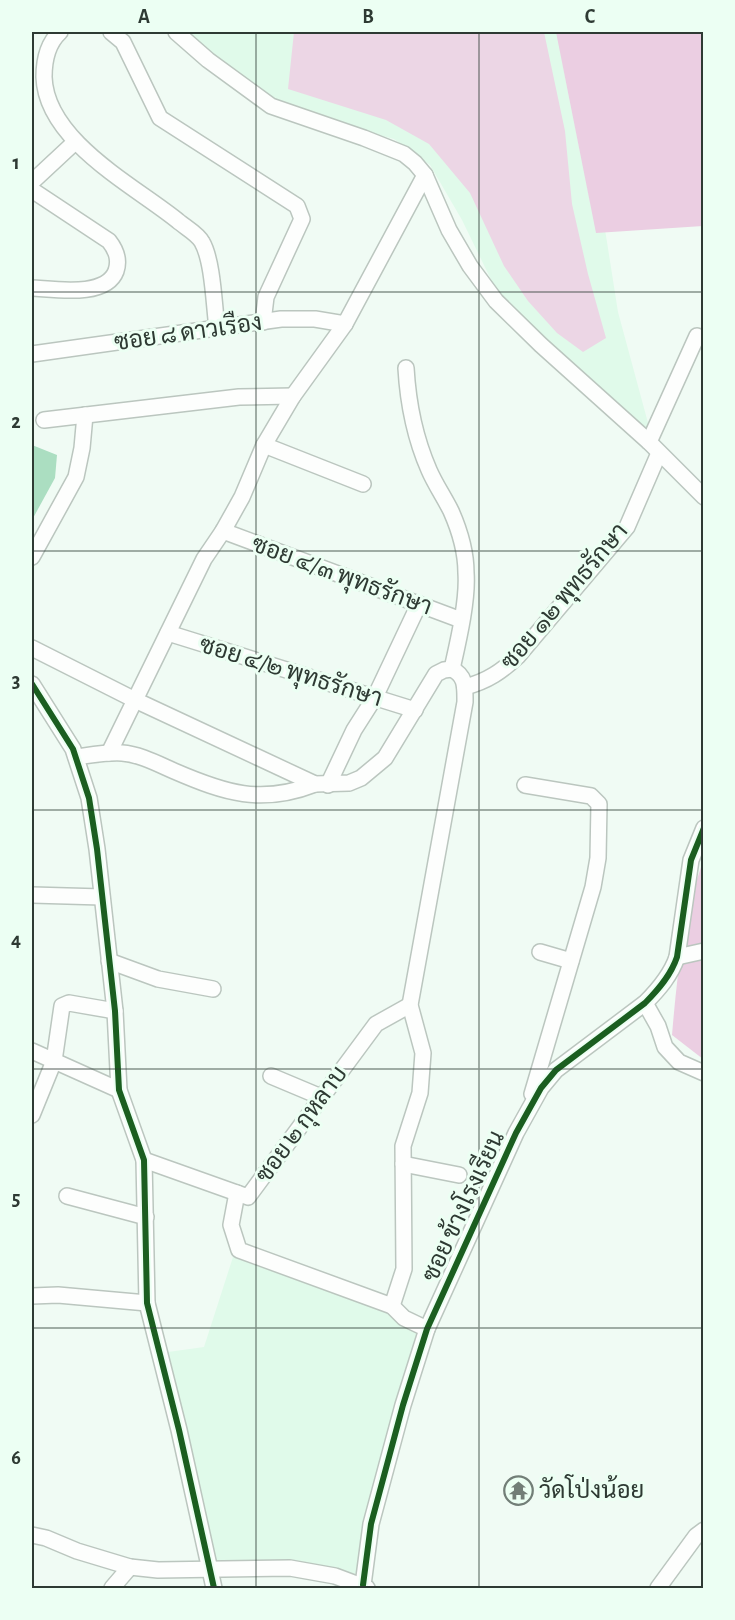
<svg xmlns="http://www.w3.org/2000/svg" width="735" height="1620" font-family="'Alegreya Sans',Sarabun,sans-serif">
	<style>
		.built { fill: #e0faea }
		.green { fill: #ecd6e5 }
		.forest { fill: #ebcee2 }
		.water { fill: #abdec1 }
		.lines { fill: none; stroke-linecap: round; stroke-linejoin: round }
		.minor-casing { stroke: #bbc6bf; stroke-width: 18 }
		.minor { stroke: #fdfefd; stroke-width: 15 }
		.cycleway-casing { stroke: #ecfff3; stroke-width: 10 }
		.cycleway { stroke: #1b5e20; stroke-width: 6 }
		.grid { fill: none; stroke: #2e3a33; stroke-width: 1.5; stroke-opacity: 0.55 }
		.labels { text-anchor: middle; stroke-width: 6; stroke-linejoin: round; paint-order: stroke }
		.street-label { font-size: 24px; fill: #2e3a33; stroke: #ecfff3 }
		.poi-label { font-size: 24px; fill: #2e3a33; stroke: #ecfff3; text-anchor: start }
		.neatline { fill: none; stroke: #2e3a33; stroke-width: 2 }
		.grid-label { font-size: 20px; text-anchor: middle; font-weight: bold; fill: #2e3a33 }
	</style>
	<rect width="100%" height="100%" fill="#f0fbf4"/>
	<g class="built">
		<polygon points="183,32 574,32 618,312 651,434 593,388 499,296 462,220 430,165 394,139 279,108"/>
		<polygon points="233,1257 422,1326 359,1575 309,1563 215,1560 168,1352 204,1347"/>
	</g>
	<polygon class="green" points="294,32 544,32 565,131 572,204 588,274 606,338 583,352 557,333 528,301 504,266 470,193 429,144 386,120 288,89"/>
	<g class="forest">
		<polygon points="556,32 703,32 703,226 596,233"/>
		<path d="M703,861V1059L672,1035C677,976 683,917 703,861Z"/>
	</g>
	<polygon class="water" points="32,445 57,455 55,478 32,520"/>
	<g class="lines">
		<defs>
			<g id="minor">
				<path d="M60,32C47,44 44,60 44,77C46,141 135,186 178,221C185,227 198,234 202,242C213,261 214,306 217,328"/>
				<polyline points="111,32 123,42 160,118 297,206 302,219 266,297 263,322"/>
				<polyline points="176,32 208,60 271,106 364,138 404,154 415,163 425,175 449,230 470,266 496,301 541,345 649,442 704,497"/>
				<polyline points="32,182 75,142"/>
				<path d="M32,190L109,241C116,250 120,259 116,271C106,298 54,289 32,288"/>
				<polyline points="32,354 281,319 315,319 345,324"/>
				<path d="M406,368C408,403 415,438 429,470C435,484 444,497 451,511C459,529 466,553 466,573C468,600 458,642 452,669"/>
				<polyline points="44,420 239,397 293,396"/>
				<polyline points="649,442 697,336"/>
				<polyline points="264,445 363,484"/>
				<polyline points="223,531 461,620"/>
				<polyline points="32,557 76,477 82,448 85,415"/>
				<polyline points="168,633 415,710"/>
				<polyline points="32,648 135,700 315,784 349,783 361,778 385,758 436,674 444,670 452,669"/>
				<polyline points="32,684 73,749 89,798 97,849 115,1011 119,1090 144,1160 147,1303 179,1430 214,1588"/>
				<path d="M465,687C488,681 502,671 518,656L627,527L659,453"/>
				<polyline points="109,753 204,559 223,531 242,497 264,445 293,396 345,324 425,175"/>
				<path d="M76,757C91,755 107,752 122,753C139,754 158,764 174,771C225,793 261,805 315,784"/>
				<polyline points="328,785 354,730 375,697 419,604"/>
				<polyline points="525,785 591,796 599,804 598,858 593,887 532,1094"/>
				<polyline points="32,895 102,897"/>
				<polyline points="540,952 571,961"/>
				<polyline points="677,957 704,951"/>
				<polyline points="109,961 158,979 213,989"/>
				<polyline points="645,1003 658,1026 665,1047 679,1062 704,1073"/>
				<polyline points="32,1051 119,1090"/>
				<polyline points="271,1076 321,1097"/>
				<polyline points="32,1115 54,1061 62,1006 69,1003 115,1011"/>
				<polyline points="144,1160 248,1197 376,1024 410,1005"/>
				<polyline points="403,1164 459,1175"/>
				<polyline points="237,1193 231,1225 239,1250 392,1306 404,1318 427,1329"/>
				<polyline points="67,1196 146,1217"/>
				<polyline points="32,1296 58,1295 147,1303"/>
				<path d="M392,1306L404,1269L403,1146L420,1093L423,1053L410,1005L465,702C465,687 466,676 452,669"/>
				<polyline points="32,1535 46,1538 77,1551 130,1567 158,1570 290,1568 335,1576 367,1588"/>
				<path d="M363,1585L371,1524L403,1405L427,1329L516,1133L541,1088L556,1070L645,1003C659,989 671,975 677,957L691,860L704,828"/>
				<polyline points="112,1588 130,1567"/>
				<polyline points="658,1588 696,1536 704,1530"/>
			</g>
		</defs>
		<use href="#minor" class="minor-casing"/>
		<use href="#minor" class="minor"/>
		<defs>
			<g id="cycleway">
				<polyline points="32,684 73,749 89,798 97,849 115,1011 119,1090 144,1160 147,1303 179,1430 214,1588"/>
				<path d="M363,1585L371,1524L403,1405L427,1329L516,1133L541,1088L556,1070L645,1003C659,989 671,975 677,957L691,860L704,828"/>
			</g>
		</defs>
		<use href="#cycleway" class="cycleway-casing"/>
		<use href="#cycleway" class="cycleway"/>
	</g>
	<path class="grid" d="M256,32V1588M479,32V1588M32,292H704M32,551H704M32,810H704M32,1069H704M32,1328H704"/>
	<defs>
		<symbol id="temple-ring" viewBox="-11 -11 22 22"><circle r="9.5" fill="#ecfff3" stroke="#727e77" stroke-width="1.5"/><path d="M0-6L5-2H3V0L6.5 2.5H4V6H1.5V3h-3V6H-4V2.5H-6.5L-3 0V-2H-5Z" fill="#727e77"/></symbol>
	</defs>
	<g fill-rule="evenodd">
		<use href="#temple-ring" x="502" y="1474" width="33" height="33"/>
	</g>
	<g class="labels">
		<g class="street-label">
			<text transform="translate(188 332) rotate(-8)" y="8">ซอย ๘ ดาวเรือง</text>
			<text transform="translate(342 575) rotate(20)" y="8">ซอย ๔/๓ พุทธรักษา</text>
			<text transform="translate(564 596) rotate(-50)" y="8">ซอย ๑๒ พุทธรักษา</text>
			<text transform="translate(291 671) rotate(17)" y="8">ซอย ๔/๒ พุทธรักษา</text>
			<text transform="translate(301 1124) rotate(-54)" y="8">ซอย ๒ กุหลาบ</text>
			<text transform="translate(463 1206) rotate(-65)" y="8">ซอย ข้างโรงเรียน</text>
		</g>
		<g class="poi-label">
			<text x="539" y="1498">วัดโป่งน้อย</text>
		</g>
	</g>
	<rect width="735" height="1620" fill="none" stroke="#ecfff3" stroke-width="66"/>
	<rect x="33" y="33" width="669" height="1554" class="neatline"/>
	<g class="grid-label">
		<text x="144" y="23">A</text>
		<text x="368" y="23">B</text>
		<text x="590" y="23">C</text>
		<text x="16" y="169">1</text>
		<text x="16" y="428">2</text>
		<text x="16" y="687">3</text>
		<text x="16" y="946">4</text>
		<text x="16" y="1205">5</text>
		<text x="16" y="1464">6</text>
	</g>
</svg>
